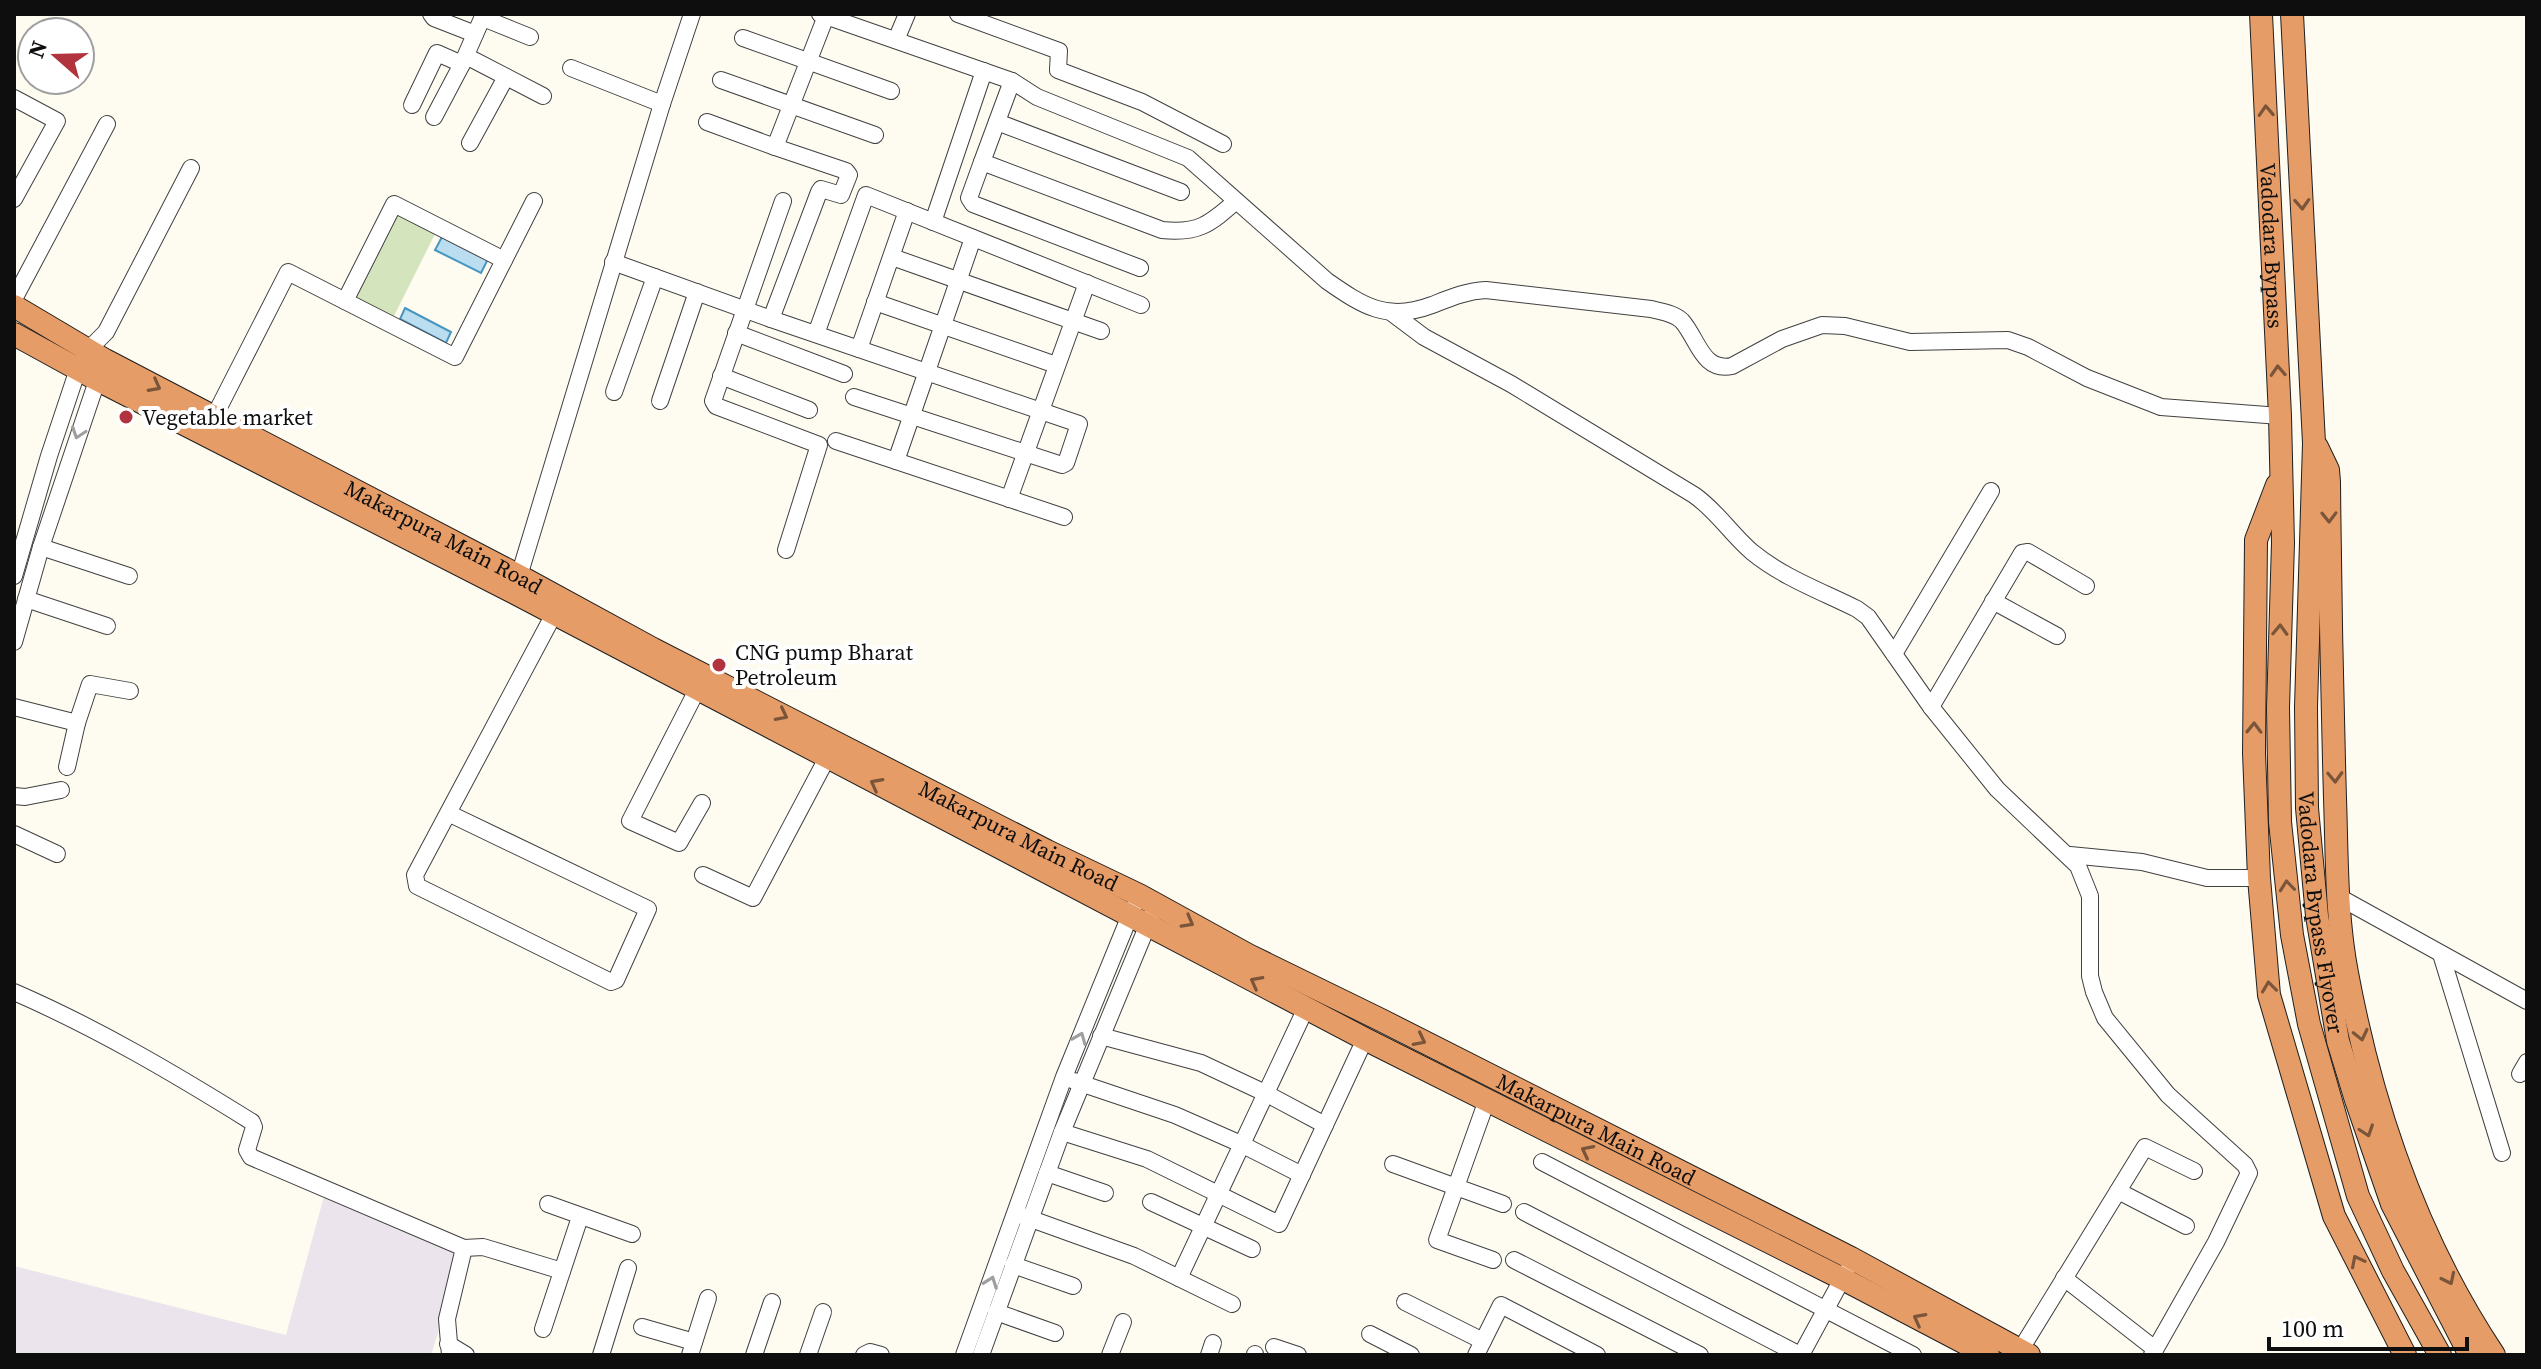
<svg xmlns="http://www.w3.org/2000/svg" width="2541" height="1369" font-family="'Source Serif 4',serif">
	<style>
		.industrial { fill: #ebe4ec }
		.green { fill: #d4e5bd }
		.water { fill: #badef0; stroke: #4895c0; stroke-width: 2 }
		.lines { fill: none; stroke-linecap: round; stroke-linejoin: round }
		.minor-casing { stroke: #414141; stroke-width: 18 }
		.highway-casing { stroke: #1f1f1f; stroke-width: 24 }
		.minor { stroke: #fff; stroke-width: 16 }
		.highway { stroke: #e69c67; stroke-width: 22 }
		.oneway { stroke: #7a553a }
		.oneway2 { stroke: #9f9f9f }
		.poi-dot { fill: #b1333e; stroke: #fff; stroke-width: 3 }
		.labels { text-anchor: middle; stroke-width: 8; stroke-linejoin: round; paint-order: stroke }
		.street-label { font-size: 22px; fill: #0e0e0e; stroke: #fff }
		.poi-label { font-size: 22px; fill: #0e0e0e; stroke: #fff; text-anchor: start }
	</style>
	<rect width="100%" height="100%" fill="#fefbf1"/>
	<polygon class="industrial" points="326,1189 460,1247 461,1261 431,1355 14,1355 14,1266 286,1335"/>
	<polygon class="green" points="396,212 436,232 394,316 354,296"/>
	<g class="water">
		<polygon points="443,235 488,259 481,273 435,250"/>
		<polygon points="405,308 451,332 446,343 400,319"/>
	</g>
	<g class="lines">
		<defs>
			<g id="minor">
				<polyline points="431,14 434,18 475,34"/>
				<path d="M820,14L1012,81L1037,97L1188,158L1327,281C1363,306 1387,322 1432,305C1450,298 1466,291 1486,290L1651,309C1662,312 1674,313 1682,321C1698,339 1702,372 1732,366L1782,339L1822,325L1845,326L1910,342L2008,340L2028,347L2087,378L2161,407L2280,416"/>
				<polyline points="958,14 1059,51 1058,70 1142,102 1223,144"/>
				<polyline points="483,18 530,37"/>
				<polyline points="743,38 891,91"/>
				<polyline points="896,40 907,14"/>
				<polyline points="466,56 543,96"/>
				<polyline points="571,68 662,104"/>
				<polyline points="721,80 875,135"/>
				<path d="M1012,81L982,162L1162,230C1198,234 1210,224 1236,201"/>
				<polyline points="14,98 57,121 14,199"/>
				<polyline points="412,105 437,53 462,64"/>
				<polyline points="434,117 462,64 484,14"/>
				<polyline points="707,122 775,147 826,16"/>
				<polyline points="997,122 1181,192"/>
				<polyline points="470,143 506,77"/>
				<polyline points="982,162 969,198 973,204 1140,268"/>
				<polyline points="783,201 713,401 716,406 819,445 786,550"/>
				<polyline points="933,222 984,71"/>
				<polyline points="892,257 1101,331"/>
				<polyline points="613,262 771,319 1079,424 1066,463 1062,465 854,397"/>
				<polyline points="14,299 107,124"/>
				<polyline points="345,301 394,204 504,260"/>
				<polyline points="875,302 1056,365"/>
				<path d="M1392,313L1424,337L1511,384L1694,495C1717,511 1731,534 1752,552C1784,578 1821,591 1857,609L1868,617L1931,707L1997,789L2078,866L2090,896V976L2094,992L2105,1018L2168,1095L2245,1165L2249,1173L2216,1242L2152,1355"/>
				<polyline points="771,319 819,192 821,189 841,195 849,175 846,171 775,147"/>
				<polyline points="736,333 844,374"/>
				<polyline points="816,334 866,195 1141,305"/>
				<polyline points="859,349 907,211"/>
				<polyline points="721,376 809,410"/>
				<polyline points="614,392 655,277"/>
				<polyline points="660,401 697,292"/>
				<polyline points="214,417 288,272 455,357 534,201"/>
				<polyline points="836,441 1064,517"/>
				<polyline points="896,461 973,238"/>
				<polyline points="1009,499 1087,283"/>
				<polyline points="41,547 129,576"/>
				<polyline points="14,576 49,456 78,369 88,350 106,332 191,168"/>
				<polyline points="516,586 662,104 692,14"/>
				<polyline points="26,599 107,626"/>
				<polyline points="1993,601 2057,636"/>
				<polyline points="14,642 41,547 101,369"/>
				<polyline points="1894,654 1991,491"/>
				<polyline points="697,690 630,821 679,843 702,803"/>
				<polyline points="14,707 77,723 90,684 130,691"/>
				<polyline points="1931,707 2022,553 2028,552 2086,586"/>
				<polyline points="67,767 77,723"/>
				<polyline points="14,796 25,797 61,790"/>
				<polyline points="448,813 415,875 417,886 611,982 616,980 648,909 448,813 554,614"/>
				<polyline points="14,834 57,854"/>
				<polyline points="2070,855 2142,862 2207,878 2259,878"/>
				<polyline points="703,875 753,898 827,758"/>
				<polyline points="2339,897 2527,1001"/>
				<polyline points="2441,954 2502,1153"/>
				<path d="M14,992C97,1028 175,1074 252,1122L254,1127L247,1150L251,1157L464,1248L447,1319L450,1355"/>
				<polyline points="1101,1036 1201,1063 1265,1093 1325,1125"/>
				<polyline points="2520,1074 2527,1062"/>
				<polyline points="1074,1081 1175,1115 1241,1144 1302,1175"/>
				<polyline points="1487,1100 1437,1240 1493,1260"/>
				<polyline points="1062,1132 1147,1159 1279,1224 1365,1039"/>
				<polyline points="1542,1162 1913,1355"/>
				<polyline points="1393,1164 1503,1204"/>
				<polyline points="1047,1173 1105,1193"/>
				<polyline points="2118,1191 2186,1226"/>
				<polyline points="1151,1202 1252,1249"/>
				<polyline points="548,1204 632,1234"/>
				<polyline points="1524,1212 1800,1355"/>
				<polyline points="1020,1215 1134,1256 1232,1304"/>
				<polyline points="464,1248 483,1247 562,1271"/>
				<polyline points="1514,1260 1700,1355"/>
				<polyline points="1013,1265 1073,1286"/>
				<polyline points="1179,1278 1306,1008"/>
				<polyline points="2064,1278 2155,1349"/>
				<polyline points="1405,1302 1483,1341"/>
				<polyline points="996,1312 1055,1333"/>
				<polyline points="642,1327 694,1342"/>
				<polyline points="543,1329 580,1217"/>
				<polyline points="1370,1334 1411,1355"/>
				<polyline points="448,1344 466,1355"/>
				<polyline points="1274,1347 1298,1355"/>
				<polyline points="2021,1349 2145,1147 2194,1171"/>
				<polyline points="601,1355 628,1268"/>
				<polyline points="690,1355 708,1298"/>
				<polyline points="754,1355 772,1302"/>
				<polyline points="808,1355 823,1312"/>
				<polyline points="864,1355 870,1352 881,1355"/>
				<polyline points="964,1355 1064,1077 1133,908"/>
				<polyline points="981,1355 1062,1132 1151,917"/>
				<polyline points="1110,1355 1123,1322"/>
				<polyline points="1209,1355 1213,1343"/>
				<polyline points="1255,1355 1255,1354"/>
				<polyline points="1476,1355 1501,1305 1597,1355"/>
				<polyline points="1801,1355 1846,1272"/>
			</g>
			<g id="highway">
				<path id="s1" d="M2261,14L2280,416L2283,543L2278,708L2280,822L2292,935L2309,1024L2358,1196L2393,1271L2440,1355"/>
				<path id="s2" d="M2292,14L2314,443L2306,707L2307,808L2317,916L2338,1041L2356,1100L2392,1204L2470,1355"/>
				<path id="s3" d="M14,306L105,360L519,576L653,649L1047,851L1139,895L1248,955L1381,1020L1851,1258L2029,1355"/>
				<polyline points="14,334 96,379 513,592 1365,1039 1843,1279 1988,1355"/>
				<path d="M2317,447L2328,470L2329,482C2330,587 2332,693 2335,798C2337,855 2336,916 2347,973C2372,1107 2418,1241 2494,1355"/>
				<polyline points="2277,485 2256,540 2254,753 2259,878 2269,995 2334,1216 2405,1355"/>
			</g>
		</defs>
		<use href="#minor" class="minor-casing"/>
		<use href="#highway" class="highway-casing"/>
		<use href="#minor" class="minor"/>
		<use href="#highway" class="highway"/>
	</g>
	<defs><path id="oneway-chevron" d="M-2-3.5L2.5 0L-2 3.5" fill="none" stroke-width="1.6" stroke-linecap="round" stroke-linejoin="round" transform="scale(2)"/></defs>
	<g class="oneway">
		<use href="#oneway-chevron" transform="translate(2266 111) rotate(-93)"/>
		<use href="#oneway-chevron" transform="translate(2302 204) rotate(87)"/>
		<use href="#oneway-chevron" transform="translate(2278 371) rotate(-93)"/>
		<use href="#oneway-chevron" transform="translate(155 386) rotate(28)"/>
		<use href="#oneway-chevron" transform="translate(2329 517) rotate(89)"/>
		<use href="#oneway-chevron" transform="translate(2280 630) rotate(-88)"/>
		<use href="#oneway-chevron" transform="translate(782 715) rotate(27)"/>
		<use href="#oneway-chevron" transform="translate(2254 728) rotate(-89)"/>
		<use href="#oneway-chevron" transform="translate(2335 777) rotate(88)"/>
		<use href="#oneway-chevron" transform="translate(876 784) rotate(-152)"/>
		<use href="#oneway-chevron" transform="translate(2287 886) rotate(-96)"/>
		<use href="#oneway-chevron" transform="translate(1188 922) rotate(29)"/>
		<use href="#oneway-chevron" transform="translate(1256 982) rotate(-152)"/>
		<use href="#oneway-chevron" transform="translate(2269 987) rotate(-97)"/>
		<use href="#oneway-chevron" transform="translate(2361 1035) rotate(77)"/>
		<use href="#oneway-chevron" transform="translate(1420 1040) rotate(27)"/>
		<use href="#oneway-chevron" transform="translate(2367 1131) rotate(71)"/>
		<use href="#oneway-chevron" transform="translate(1587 1151) rotate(-153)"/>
		<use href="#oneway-chevron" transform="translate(2357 1261) rotate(-117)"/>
		<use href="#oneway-chevron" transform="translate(2449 1279) rotate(64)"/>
		<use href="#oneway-chevron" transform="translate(1919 1319) rotate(-152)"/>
	</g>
	<g class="oneway2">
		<use href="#oneway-chevron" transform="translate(78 433) rotate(109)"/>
		<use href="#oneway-chevron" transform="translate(1080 1038) rotate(-68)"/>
		<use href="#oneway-chevron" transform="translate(991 1282) rotate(-70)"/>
	</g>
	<g class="poi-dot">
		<circle cx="126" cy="417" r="8"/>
		<circle cx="719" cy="665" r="8"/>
	</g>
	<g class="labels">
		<g class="street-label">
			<text dy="8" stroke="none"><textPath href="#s1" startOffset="232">Vadodara Bypass</textPath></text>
			<text dy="8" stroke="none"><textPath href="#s3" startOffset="488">Makarpura Main Road</textPath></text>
			<text dy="8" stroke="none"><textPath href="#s3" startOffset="1136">Makarpura Main Road</textPath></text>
			<text dy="8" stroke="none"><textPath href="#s2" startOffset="900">Vadodara Bypass Flyover</textPath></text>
			<text dy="8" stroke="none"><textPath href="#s3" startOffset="1784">Makarpura Main Road</textPath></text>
		</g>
		<g class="poi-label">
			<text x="142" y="425">Vegetable market</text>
			<text x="735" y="660">CNG pump Bharat<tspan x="735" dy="25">Petroleum</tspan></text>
		</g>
	</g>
	<rect width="2541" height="1369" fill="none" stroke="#0e0e0e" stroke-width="32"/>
	<g transform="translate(56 56) rotate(290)"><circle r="38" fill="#ffffff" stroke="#9f9f9f" stroke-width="2"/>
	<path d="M0-6L14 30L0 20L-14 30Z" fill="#b1333e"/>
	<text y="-12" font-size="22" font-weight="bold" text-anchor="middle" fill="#0e0e0e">N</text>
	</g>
	<path d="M2269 1337v12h198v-12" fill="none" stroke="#0e0e0e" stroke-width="4"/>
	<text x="2281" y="1337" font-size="24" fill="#0e0e0e" stroke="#ffffff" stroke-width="6" paint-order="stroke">100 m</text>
</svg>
